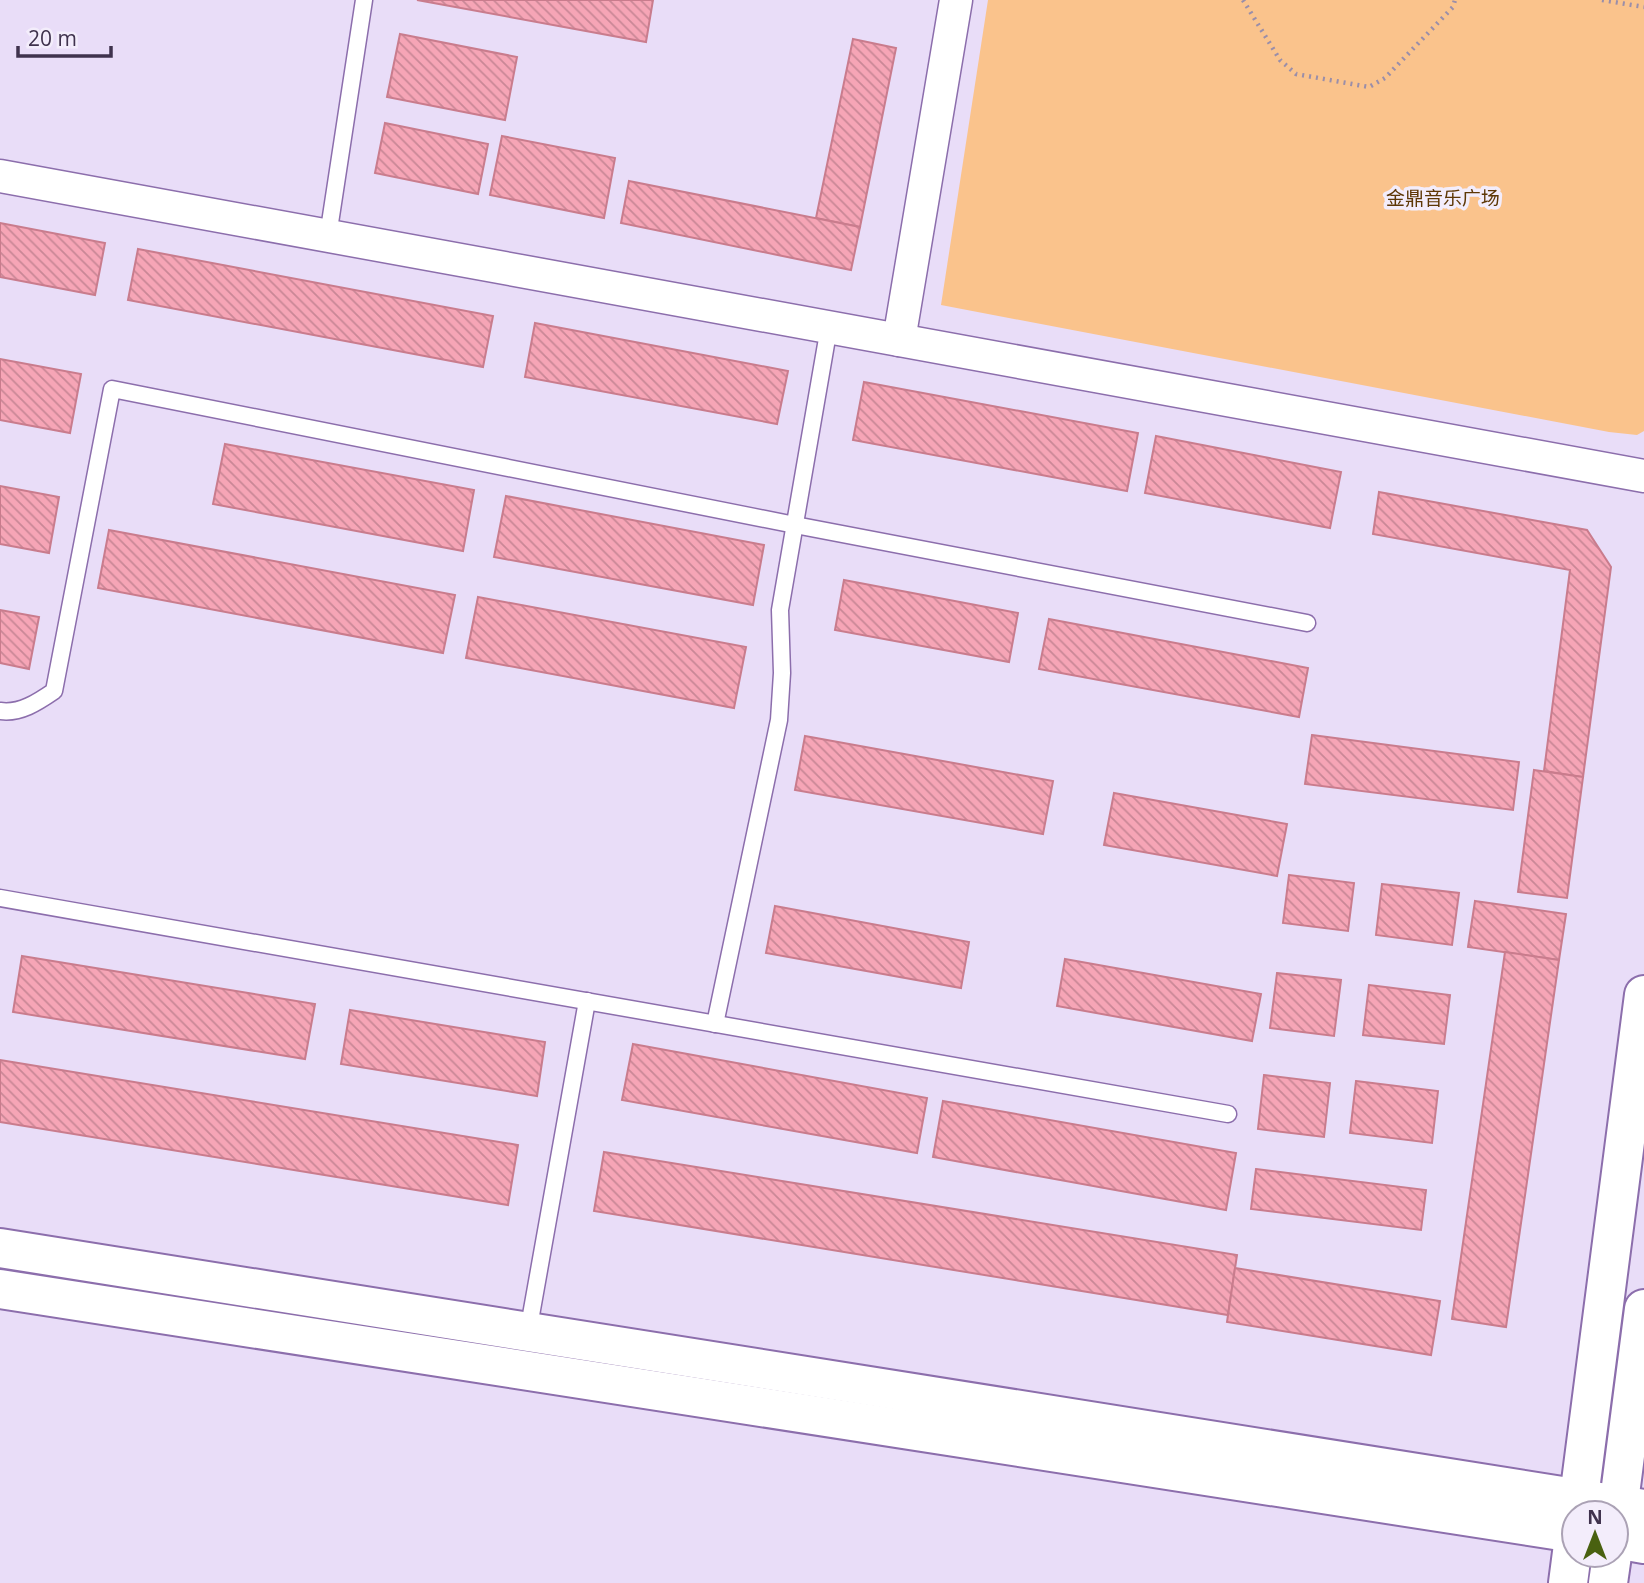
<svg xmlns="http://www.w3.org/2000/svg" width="1644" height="1583" font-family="'Open Sans','Noto Sans SC',sans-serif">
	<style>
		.park { fill: #fac38c }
		.building { fill: url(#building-back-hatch); stroke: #c97c8d; stroke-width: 2 }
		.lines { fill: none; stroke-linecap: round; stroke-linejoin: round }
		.lane-casing { stroke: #8c6eac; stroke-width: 19 }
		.street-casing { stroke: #8c6eac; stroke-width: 35 }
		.secondary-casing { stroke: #8c6eac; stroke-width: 42 }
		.path { stroke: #9a8ea9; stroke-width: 4.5; stroke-dasharray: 2 5; stroke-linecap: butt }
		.lane { stroke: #fff; stroke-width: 16 }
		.street { stroke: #fff; stroke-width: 32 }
		.secondary { stroke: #fff; stroke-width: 38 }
		.labels { text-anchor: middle; stroke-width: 7; stroke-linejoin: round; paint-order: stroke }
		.park-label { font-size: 19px; fill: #5d3706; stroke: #f3edfb }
	</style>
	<defs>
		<pattern id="building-back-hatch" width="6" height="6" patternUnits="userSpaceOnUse" patternTransform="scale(1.75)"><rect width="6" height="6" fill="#f6a5b6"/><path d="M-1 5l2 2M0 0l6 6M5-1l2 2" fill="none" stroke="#c98796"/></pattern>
	</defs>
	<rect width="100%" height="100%" fill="#e9ddf8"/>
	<polygon class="park" points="988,0 1644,0 1644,431 1637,435 1609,432 941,305"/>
	<g class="building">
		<polygon points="417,0 653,0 646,42"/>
		<polygon points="400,34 517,57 505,120 387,97"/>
		<polygon points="853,39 896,48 860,227 816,218"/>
		<polygon points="385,123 488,144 478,194 375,173"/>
		<polygon points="502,136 615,158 604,218 490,195"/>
		<polygon points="629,181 860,227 851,270 621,223"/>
		<polygon points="0,223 105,243 95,295 0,277"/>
		<polygon points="138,249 493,316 483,367 128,300"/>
		<polygon points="535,323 788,371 777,424 525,377"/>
		<polygon points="0,359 81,374 70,433 0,420"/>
		<polygon points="864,382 1138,433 1127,491 853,440"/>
		<polygon points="1156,436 1341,472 1330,528 1145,493"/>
		<polygon points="225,444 474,490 463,551 213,504"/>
		<polygon points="0,486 59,497 49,553 0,544"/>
		<polygon points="1379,492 1587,530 1611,567 1583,777 1544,771 1570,570 1373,534"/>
		<polygon points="506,496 764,545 753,605 494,557"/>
		<polygon points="109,530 455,595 443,653 98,588"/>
		<polygon points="844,580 1018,613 1009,662 835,630"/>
		<polygon points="478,597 746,647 734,708 466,658"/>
		<polygon points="0,610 39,617 29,669 0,663"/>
		<polygon points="1049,619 1308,668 1299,717 1039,669"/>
		<polygon points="1312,735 1519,762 1513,810 1305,784"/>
		<polygon points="805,736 1053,781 1043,834 795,790"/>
		<polygon points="1534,770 1583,777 1567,898 1518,892"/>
		<polygon points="1114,793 1287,824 1277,876 1104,845"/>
		<polygon points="1289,875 1354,883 1348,931 1283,923"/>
		<polygon points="1382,884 1459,893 1452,945 1376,935"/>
		<polygon points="1475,901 1566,914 1559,960 1468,947"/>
		<polygon points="775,906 969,942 961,988 766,953"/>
		<polygon points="1505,952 1559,960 1506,1327 1452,1319"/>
		<polygon points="22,956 315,1004 305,1059 13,1012"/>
		<polygon points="1065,959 1261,994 1252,1041 1057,1006"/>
		<polygon points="1277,973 1341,980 1334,1036 1270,1028"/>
		<polygon points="1369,985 1450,995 1444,1044 1363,1035"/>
		<polygon points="350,1010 545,1042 537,1096 341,1064"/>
		<polygon points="633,1044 927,1098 917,1153 622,1100"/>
		<polygon points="0,1060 518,1145 508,1205 0,1122"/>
		<polygon points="1264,1075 1330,1083 1324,1137 1258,1129"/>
		<polygon points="1356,1081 1438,1091 1432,1143 1350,1133"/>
		<polygon points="943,1101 1236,1153 1226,1210 933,1157"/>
		<polygon points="604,1152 1237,1255 1228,1315 594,1211"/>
		<polygon points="1256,1169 1426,1190 1421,1230 1251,1209"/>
		<polygon points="1235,1268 1440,1301 1431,1355 1227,1322"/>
	</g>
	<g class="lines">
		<defs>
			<g id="lane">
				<polyline points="328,236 364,0"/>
				<path d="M0,711C20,714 38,702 54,691L112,389L795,525L1307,623"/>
				<polyline points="0,898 1228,1114"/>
				<polyline points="715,1024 779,720 782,673 780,610 829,327"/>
				<polyline points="528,1332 587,1001"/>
			</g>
			<g id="street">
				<polyline points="0,176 1644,476"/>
				<polyline points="899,340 956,0"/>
			</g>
			<g id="secondary">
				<polyline points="0,1248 1644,1509"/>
				<polyline points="0,1289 1574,1533"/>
				<polyline points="1577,1513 1644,995"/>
				<polyline points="1616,1525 1644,1309"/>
				<polyline points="1616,1539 1644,1544"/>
				<polyline points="1568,1583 1574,1537"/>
				<polyline points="1608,1583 1612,1555"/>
			</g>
		</defs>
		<use href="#lane" class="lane-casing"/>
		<use href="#street" class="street-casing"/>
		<use href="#secondary" class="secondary-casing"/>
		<g class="path">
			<polyline points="1243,0 1280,60 1296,74 1369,87 1385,78 1453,7 1455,0"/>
			<polyline points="1602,0 1644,7"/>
		</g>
		<use href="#lane" class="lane"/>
		<use href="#street" class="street"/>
		<use href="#secondary" class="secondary"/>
	</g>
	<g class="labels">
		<g class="park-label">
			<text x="1443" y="205">金鼎音乐广场</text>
		</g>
	</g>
	<g transform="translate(1595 1534)"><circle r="33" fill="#f3edfb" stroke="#aba2b5" stroke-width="2"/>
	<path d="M0-5L12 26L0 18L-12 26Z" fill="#496110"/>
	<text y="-10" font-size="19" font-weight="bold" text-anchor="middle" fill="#3f324d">N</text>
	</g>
	<path d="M18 46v10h93v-10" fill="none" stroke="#3f324d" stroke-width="3.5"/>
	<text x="28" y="46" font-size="21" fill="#3f324d" stroke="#f3edfb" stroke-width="5" paint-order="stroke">20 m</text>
</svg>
